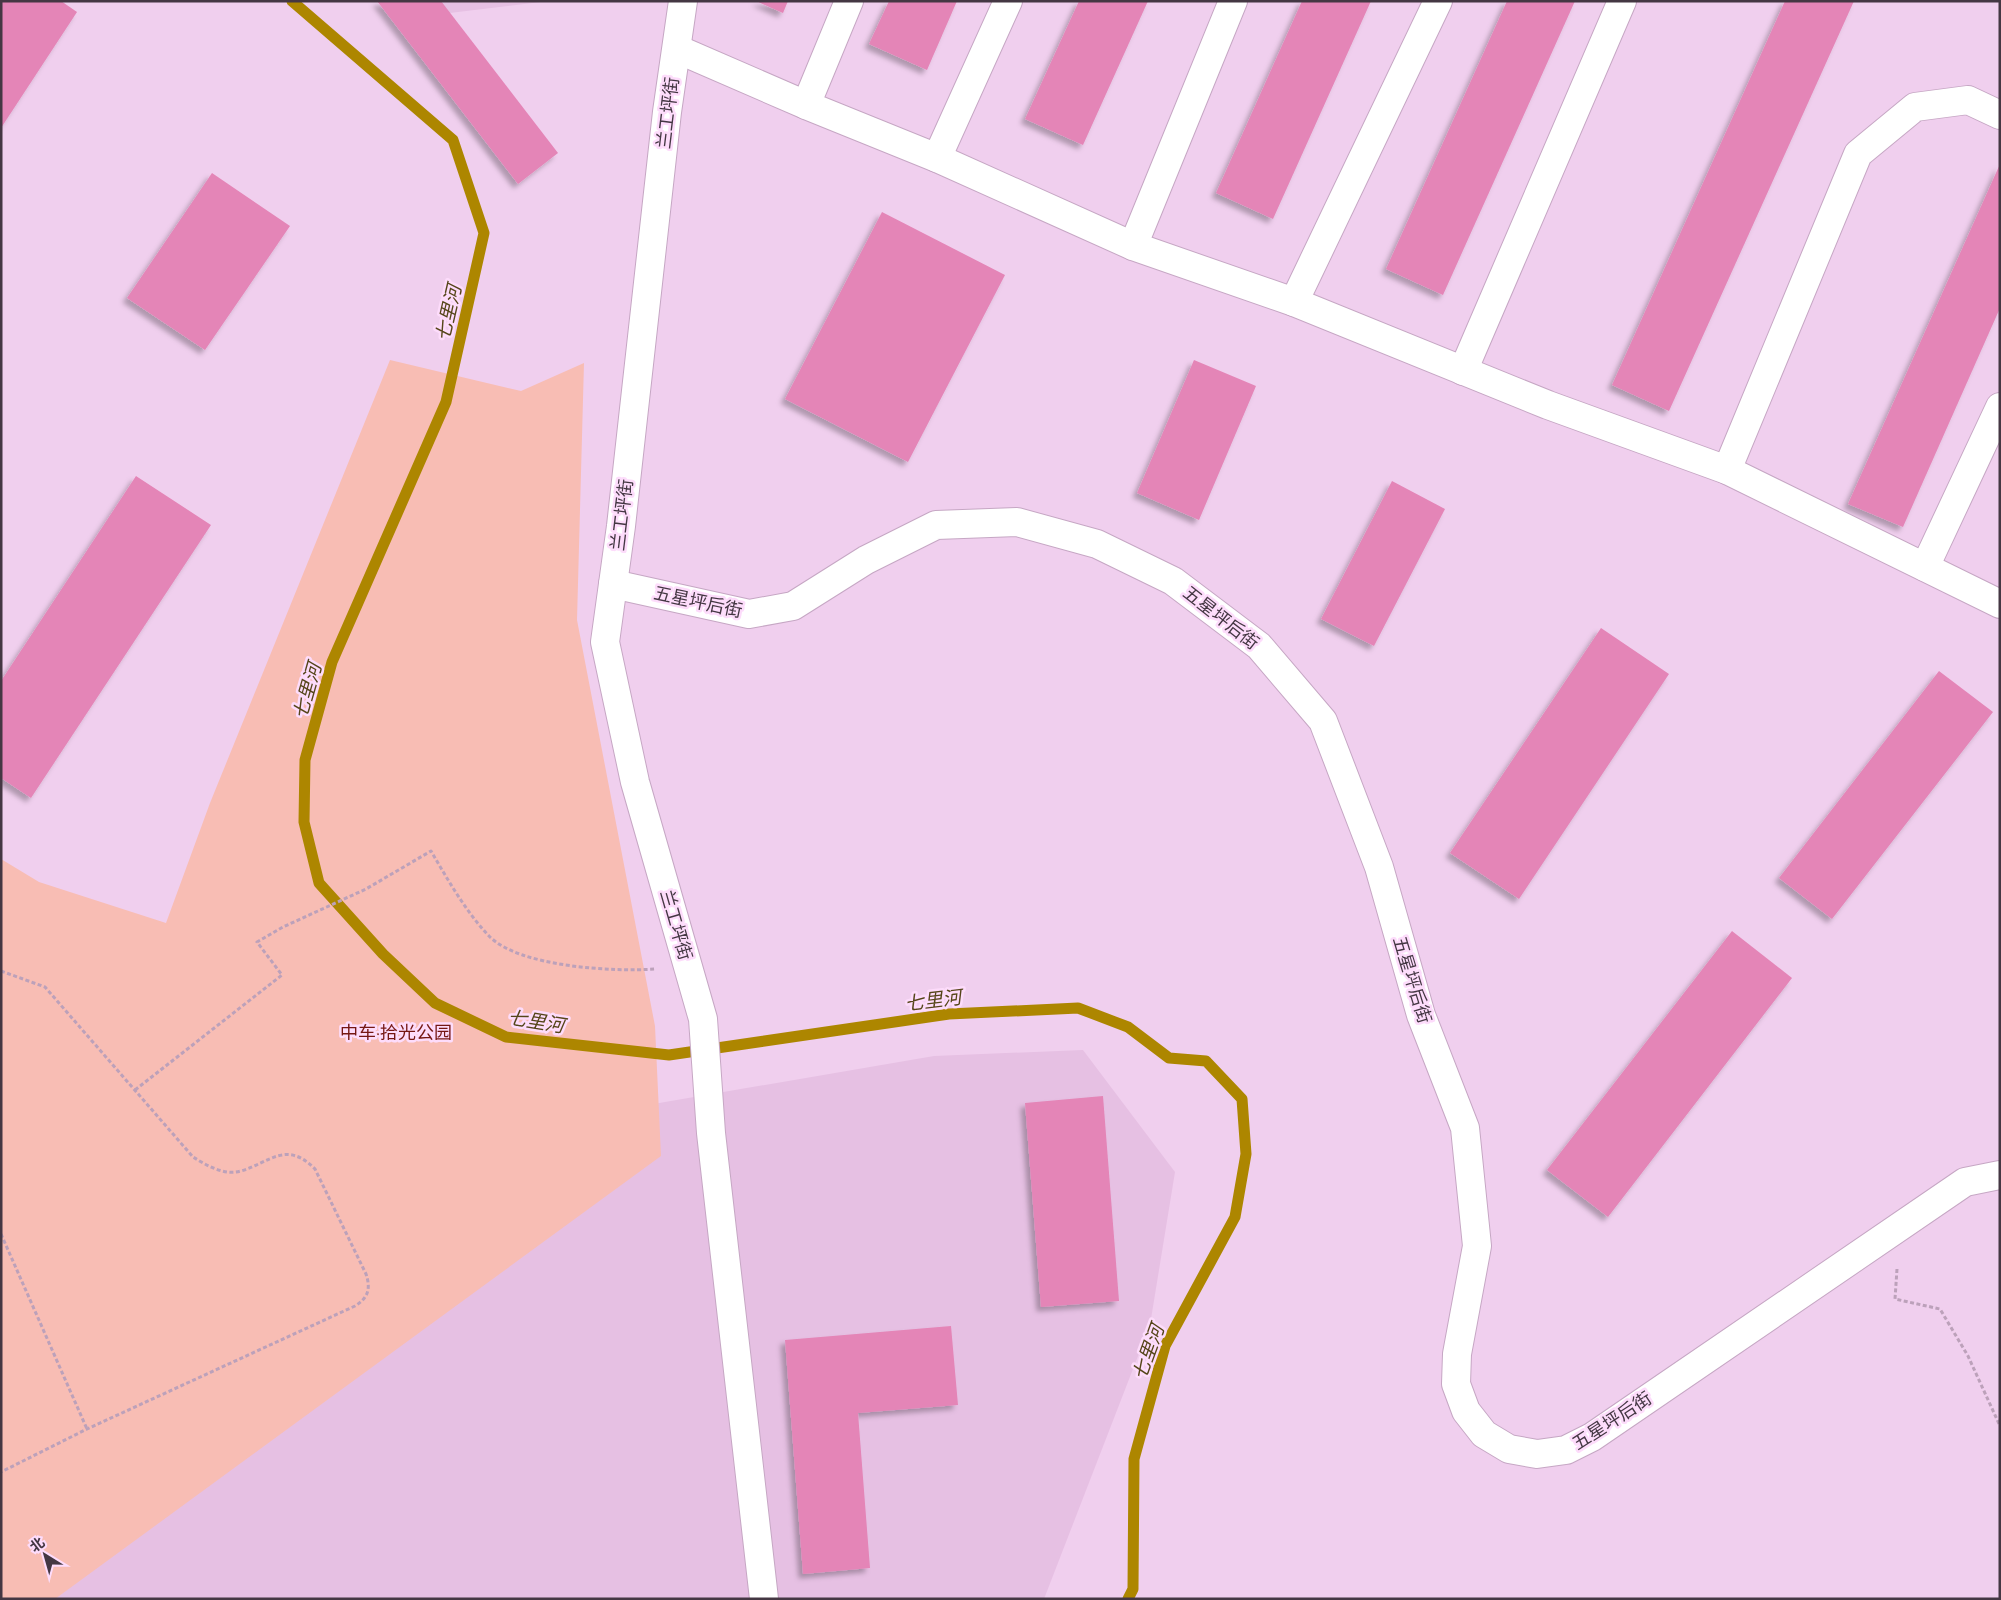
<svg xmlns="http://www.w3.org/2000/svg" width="2001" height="1600" font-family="'Alegreya Sans','Noto Sans SC',sans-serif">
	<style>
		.built { fill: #e6c0e3 }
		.green { fill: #f8bdb4 }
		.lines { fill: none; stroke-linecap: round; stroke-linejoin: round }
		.stream { stroke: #ad8600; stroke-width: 11 }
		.building { fill: #e485b7; filter: url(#shadow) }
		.minor-casing { stroke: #c6a7c4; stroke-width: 30 }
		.path { stroke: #bca1ba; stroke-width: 3; stroke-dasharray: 4 2.5; stroke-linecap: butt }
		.minor { stroke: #fff; stroke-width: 28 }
		.labels { text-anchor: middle; stroke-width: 5; stroke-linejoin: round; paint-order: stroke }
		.street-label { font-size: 18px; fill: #443743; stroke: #fddcfb }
		.park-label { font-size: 18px; fill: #751713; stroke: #fddcfb }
		.water-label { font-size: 19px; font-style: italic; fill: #554519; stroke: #fddcfb }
	</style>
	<defs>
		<filter id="shadow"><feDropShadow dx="-4.5" dy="4.5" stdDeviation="2.5" flood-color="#0004"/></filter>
	</defs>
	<rect width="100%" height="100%" fill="#f0cfee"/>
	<g class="built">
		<polygon points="422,1 549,1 433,15"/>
		<polygon points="1083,1050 1175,1172 1150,1325 1044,1599 1,1599 1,1590 566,1119 934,1056"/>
	</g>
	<polygon class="green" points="390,360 521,391 584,363 577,620 655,1026 661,1156 55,1599 1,1599 1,859 39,882 166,923 210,803"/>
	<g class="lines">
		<polyline class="stream" points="292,1 453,140 484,233 446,402 332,662 305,760 304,822 319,883 383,954 435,1003 506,1037 669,1055 949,1014 1078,1008 1128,1027 1169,1058 1206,1061 1242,1099 1246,1154 1235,1217 1165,1346 1134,1459 1133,1589 1128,1599"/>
	</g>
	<g class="building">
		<polygon points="1,1 61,1 77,12 1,128"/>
		<polygon points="377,1 441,1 558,153 518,184"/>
		<polygon points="756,1 788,1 783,13"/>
		<polygon points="889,1 957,1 927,70 869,44"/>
		<polygon points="1079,1 1148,1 1083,145 1025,119"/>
		<polygon points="1302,1 1371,1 1273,219 1216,193"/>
		<polygon points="1507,1 1575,1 1443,295 1386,269"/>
		<polygon points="1785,1 1854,1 1669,411 1612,385"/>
		<polygon points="2000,164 2000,308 1903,527 1848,504"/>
		<polygon points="212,173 290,226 205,350 127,298"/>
		<polygon points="882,212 1005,275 908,462 785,399"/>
		<polygon points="1194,360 1256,386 1199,520 1137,493"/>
		<polygon points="136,476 211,525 31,798 1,778 1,681"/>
		<polygon points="1392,481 1445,509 1374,646 1321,619"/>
		<polygon points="1601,628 1669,674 1519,899 1450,853"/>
		<polygon points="1939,671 1993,712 1832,919 1779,878"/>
		<polygon points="1732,931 1792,978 1608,1217 1547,1170"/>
		<polygon points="1103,1096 1119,1301 1041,1307 1025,1103"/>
		<polygon points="951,1326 958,1405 858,1413 870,1568 803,1574 785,1340"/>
	</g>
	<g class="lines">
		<defs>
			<g id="minor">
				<polyline points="683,1 667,112 621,526 605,642 635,782 703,1019 711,1133 764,1599"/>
				<polyline points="677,49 806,105 937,158 1133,246 1294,302 1548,405 1727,470 2000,604"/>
				<polyline points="806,105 849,1"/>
				<polyline points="937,158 1008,1"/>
				<polyline points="1133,246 1233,1"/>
				<polyline points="1294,302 1438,1"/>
				<polyline points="1463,371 1622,1"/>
				<polyline points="1727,470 1858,154 1915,107 1968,100 2000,115"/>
				<polyline points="1925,567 2000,407"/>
				<polyline points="613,584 749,614 793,606 866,560 936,525 1017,522 1097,544 1173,581 1259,646 1323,721 1379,867 1421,1015 1465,1128 1477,1246 1457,1354 1456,1384 1466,1411 1484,1434 1509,1449 1537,1454 1566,1450 1592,1437 1965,1182 2000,1175"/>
			</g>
		</defs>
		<use href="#minor" class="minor-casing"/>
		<g class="path">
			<path d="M1,971L45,987L193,1157C206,1165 224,1176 241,1171C271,1162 286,1140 315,1169L366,1274C371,1289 368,1298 355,1306L87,1429L1,1472"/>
			<path d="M135,1090L282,975L257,942L283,927L366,889L431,851C448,880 466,912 489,936C519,967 613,972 655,969"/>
			<polyline points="1,1234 87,1429"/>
			<polyline points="1897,1269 1895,1299 1940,1309 1968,1356 2000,1426"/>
		</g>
		<use href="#minor" class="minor"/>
	</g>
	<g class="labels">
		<g class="street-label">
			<text transform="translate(668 113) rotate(-83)" y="6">兰工坪街</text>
			<text transform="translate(622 515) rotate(-83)" y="6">兰工坪街</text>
			<text transform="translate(698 602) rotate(12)" y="6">五星坪后街</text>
			<text transform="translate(1221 618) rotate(38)" y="6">五星坪后街</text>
			<text transform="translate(676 925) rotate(74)" y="6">兰工坪街</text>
			<text transform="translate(1412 980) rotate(73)" y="6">五星坪后街</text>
			<text transform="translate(1612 1421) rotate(-33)" y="6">五星坪后街</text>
		</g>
		<g class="park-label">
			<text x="396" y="1039">中车·拾光公园</text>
		</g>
		<g class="water-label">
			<text transform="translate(448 313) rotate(-77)" y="7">七里河</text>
			<text transform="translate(307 691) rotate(-74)" y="7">七里河</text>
			<text transform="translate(933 1000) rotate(-7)" y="7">七里河</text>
			<text transform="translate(536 1021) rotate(9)" y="7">七里河</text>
			<text transform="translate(1148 1352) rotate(-70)" y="7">七里河</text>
		</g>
	</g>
	<rect width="2001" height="1600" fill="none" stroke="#443743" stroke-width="5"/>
	<g transform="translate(45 1555) rotate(323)" stroke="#fddcfb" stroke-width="4" paint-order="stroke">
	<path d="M0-4L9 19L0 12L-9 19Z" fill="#443743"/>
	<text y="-8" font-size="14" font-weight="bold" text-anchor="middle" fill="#443743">北</text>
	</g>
</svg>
